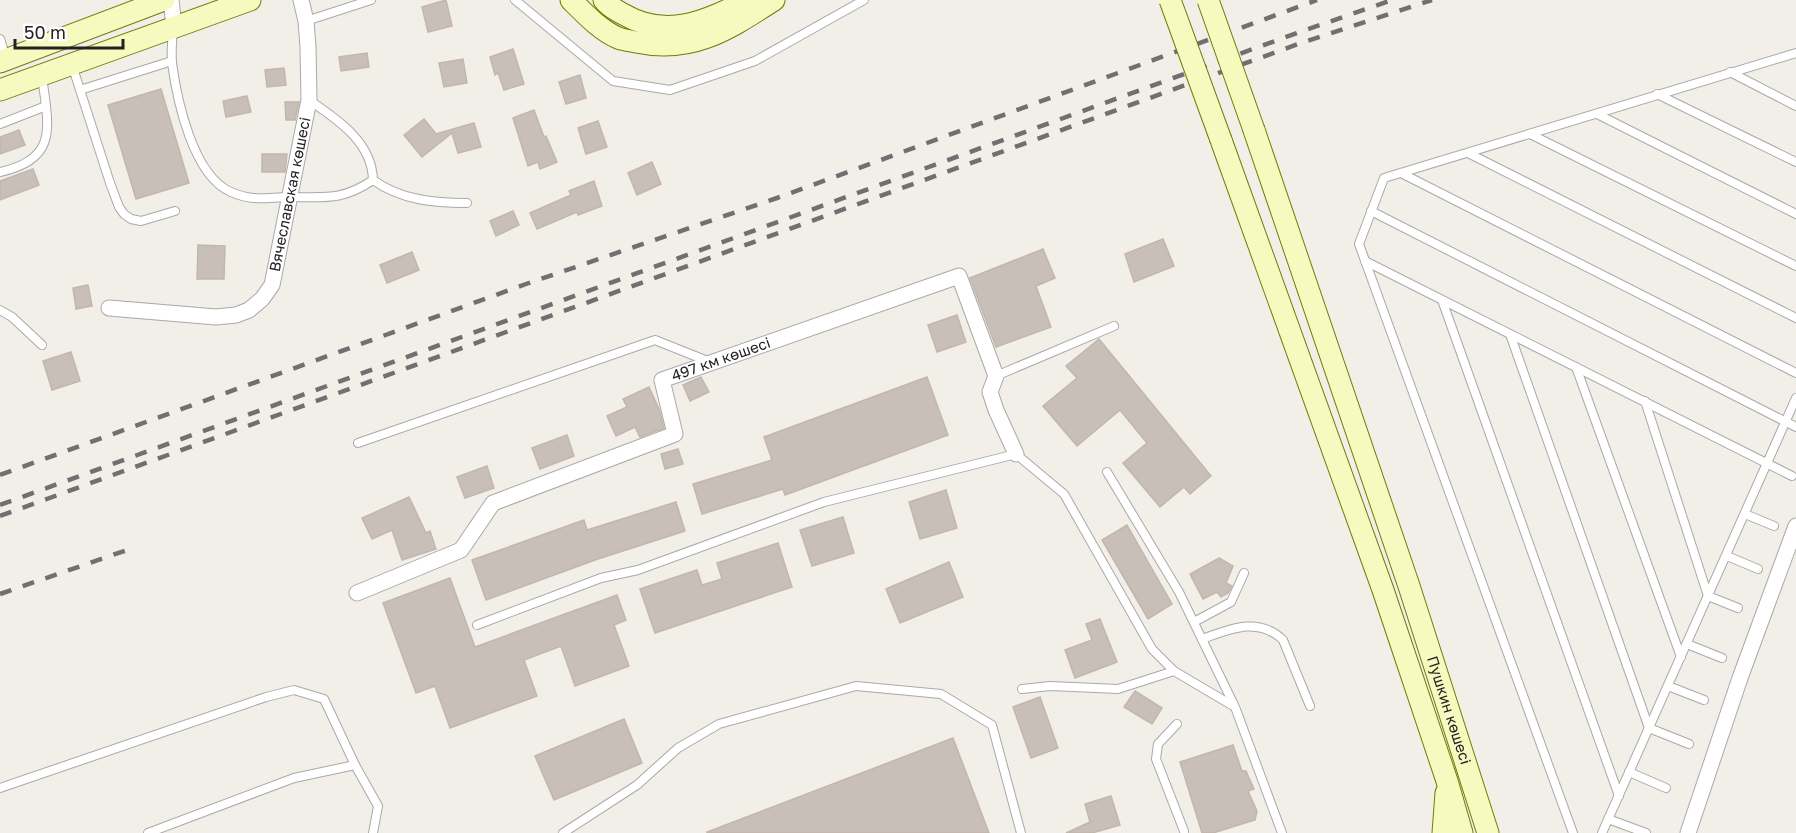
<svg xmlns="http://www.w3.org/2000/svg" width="1796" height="833" font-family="'Golos Text',sans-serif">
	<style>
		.building { fill: #c7bfb8; stroke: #c4b6ab; stroke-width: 1.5 }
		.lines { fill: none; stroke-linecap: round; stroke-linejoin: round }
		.service-casing { stroke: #a9a9a9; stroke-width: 10 }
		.minor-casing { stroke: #a9a9a9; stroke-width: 17 }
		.secondary-casing { stroke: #707d05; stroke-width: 23 }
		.service { stroke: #fff; stroke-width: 8 }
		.minor { stroke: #fff; stroke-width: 15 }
		.secondary { stroke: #f7fabf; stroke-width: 21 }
		.rail { stroke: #707070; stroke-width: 4.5; stroke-dasharray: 12 12; stroke-linecap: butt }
		.secondary-bridge-casing { stroke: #707d05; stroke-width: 23; stroke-linecap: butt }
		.secondary-bridge { stroke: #f7fabf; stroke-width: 21 }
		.labels { text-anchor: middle; stroke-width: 5; stroke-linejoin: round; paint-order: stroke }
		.street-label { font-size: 15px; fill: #222; stroke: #fff }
	</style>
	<rect width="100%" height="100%" fill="#f2efe9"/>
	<g class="building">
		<polygon points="446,0 452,26 428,32 422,7"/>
		<polygon points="513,49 524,84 504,90 498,73 495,75 490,57"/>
		<polygon points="367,53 369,67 341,71 339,57"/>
		<polygon points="463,59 467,83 444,87 439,63"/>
		<polygon points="284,68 286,85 267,87 265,70"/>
		<polygon points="580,75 586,98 566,104 559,82"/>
		<polygon points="161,89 189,183 136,199 108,105"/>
		<polygon points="247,96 251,112 226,117 223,101"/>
		<polygon points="285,102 299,102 295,120 286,120"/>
		<polygon points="534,110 544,137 546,136 557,162 540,169 538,162 528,166 513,118"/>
		<polygon points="424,119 436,134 474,123 481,147 458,153 452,133 422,157 404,135"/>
		<polygon points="598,121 607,147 586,154 578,128"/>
		<polygon points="19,130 25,145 0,154 0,137"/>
		<polygon points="262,154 287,154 285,172 262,172"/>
		<polygon points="652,162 661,184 637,195 628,173"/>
		<polygon points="33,169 39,185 0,200 0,181"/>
		<polygon points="594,181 602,206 578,215 577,212 537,229 530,213 571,195 569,191"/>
		<polygon points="513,211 519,225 496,236 490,221"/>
		<polygon points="1163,239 1174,266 1134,282 1125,254"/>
		<polygon points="198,245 225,246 224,279 197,279"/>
		<polygon points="1043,249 1055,278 1036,286 1051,327 996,347 970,278"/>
		<polygon points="412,252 419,270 387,283 380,265"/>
		<polygon points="88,285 92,306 76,309 73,288"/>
		<polygon points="957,315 966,342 937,352 928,325"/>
		<polygon points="1099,339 1211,476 1190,494 1184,487 1160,507 1123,463 1147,443 1120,410 1077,446 1043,406 1077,378 1066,366"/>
		<polygon points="71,352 80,381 52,390 43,361"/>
		<polygon points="701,377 709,392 690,401 683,385"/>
		<polygon points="927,377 948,435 785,495 783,489 702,514 693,484 772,460 764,437"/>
		<polygon points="649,387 659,409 664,428 640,437 635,427 616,436 607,416 627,407 623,399"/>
		<polygon points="567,435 574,456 540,469 532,448"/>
		<polygon points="678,449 683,464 665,469 661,454"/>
		<polygon points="487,466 494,488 465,498 457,477"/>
		<polygon points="946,490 957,528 920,539 909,502"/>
		<polygon points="409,497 426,533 430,531 436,549 402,560 392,530 372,539 362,518"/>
		<polygon points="676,502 685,531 598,559 486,600 472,560 584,520 587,530"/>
		<polygon points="843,517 854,553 812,566 800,530"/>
		<polygon points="1127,525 1172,604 1148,619 1102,540"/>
		<polygon points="778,543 792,587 655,633 640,589 697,570 702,585 722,579 717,563"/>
		<polygon points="1219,558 1233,566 1226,583 1232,586 1228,593 1221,597 1217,592 1203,599 1190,574"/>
		<polygon points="949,562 963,597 900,623 886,589"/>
		<polygon points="450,578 475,647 617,595 626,620 614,625 629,666 575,686 561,646 524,660 537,696 450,728 435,686 416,693 383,603"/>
		<polygon points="1100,619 1117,662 1075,678 1065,650 1092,640 1086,624"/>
		<polygon points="1135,691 1162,708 1152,724 1124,707"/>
		<polygon points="1040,697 1058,748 1031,758 1013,707"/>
		<polygon points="624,719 642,763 554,800 535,756"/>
		<polygon points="953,738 989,833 707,833 707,832"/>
		<polygon points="1233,745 1242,771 1246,771 1254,789 1248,791 1257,811 1255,820 1213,833 1202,833 1180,762"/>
		<polygon points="1111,796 1120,825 1092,833 1066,833 1090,822 1085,804"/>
	</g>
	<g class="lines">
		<defs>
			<g id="service">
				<polyline points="515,0 613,81 670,90 755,61 864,0"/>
				<polyline points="306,21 371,0"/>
				<path d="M173,30C172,41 171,52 172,63C177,100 193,176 231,192C254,202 267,197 290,197C325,197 342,201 373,180C372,142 338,120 309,100"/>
				<polyline points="0,39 6,58"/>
				<polyline points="72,65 110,183 119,207 124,214 131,219 141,221 175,211"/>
				<polyline points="1730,72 1796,106"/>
				<polyline points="80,90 172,61"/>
				<polyline points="1657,94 1796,162"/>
				<polyline points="1597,114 1796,214"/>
				<polyline points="0,124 46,106"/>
				<polyline points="1530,134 1796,266"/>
				<polyline points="1468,153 1796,318"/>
				<path d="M0,172C60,159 48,125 42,76"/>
				<polyline points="1401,173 1796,373"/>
				<path d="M373,180C401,200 434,203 467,203"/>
				<polyline points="1371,211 1796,427"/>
				<polyline points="1365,261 1792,476"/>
				<polyline points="1442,300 1619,796"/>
				<polyline points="0,310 12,317 42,345"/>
				<polyline points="1510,334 1649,728 1689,744"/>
				<polyline points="1576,367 1681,657"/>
				<polyline points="996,376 1114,326"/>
				<polyline points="1645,401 1708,596 1738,608"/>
				<polyline points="358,443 655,340 710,362"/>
				<polyline points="1107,472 1179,592 1234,705"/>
				<polyline points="1745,514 1774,526"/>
				<polyline points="1727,556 1758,569"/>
				<polyline points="1194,622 1231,602 1244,573"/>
				<polyline points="477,625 601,578 638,570 824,502 1016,454 1064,494 1152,649 1174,671 1235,707 1282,833"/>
				<path d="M1202,639C1230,629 1258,616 1283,640L1310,706"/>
				<polyline points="1687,644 1722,658"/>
				<polyline points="1668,686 1704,700"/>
				<polyline points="1022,689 1050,686 1118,689 1174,671"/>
				<polyline points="1177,724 1158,744 1156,759 1184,831"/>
				<polyline points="1629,772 1666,788"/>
				<polyline points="0,788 266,697 294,690 324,699 355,765"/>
				<polyline points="1608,819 1646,833"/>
				<polyline points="148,833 294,778 355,765 378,806 373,833"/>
				<polyline points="563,833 637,785 678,748 719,724 856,686 941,694 992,725 1021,833"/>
				<polyline points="1573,833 1359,244 1384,178 1796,53"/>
				<polyline points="1602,833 1796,398"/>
			</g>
			<g id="minor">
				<polyline points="171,0 174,26"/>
				<path id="s1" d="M109,308L216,317L236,315L249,310L262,299L272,285L309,100L308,47L306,21L301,0"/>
				<path id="s2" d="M357,593L461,550L493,503L675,434L662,380L959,276L996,376L990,392L996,410L1016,454"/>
				<polyline points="1688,833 1740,678 1796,526"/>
			</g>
			<g id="secondary">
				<path d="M571,0C585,14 600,30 618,38C624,40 631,41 636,42C693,54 729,29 774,0"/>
				<path d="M604,0C609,7 616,10 623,14C667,40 706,21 748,0"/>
				<polyline points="0,62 164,0"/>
				<polyline points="0,90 250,0"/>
				<path id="s3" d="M1254,130L1409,586L1488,833"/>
				<polyline points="1221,140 1383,590 1447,781 1462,833"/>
				<polyline points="1443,833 1446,793"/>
			</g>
		</defs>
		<use href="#service" class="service-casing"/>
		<use href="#minor" class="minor-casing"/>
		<use href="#secondary" class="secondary-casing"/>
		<use href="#service" class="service"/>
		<use href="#minor" class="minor"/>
		<use href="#secondary" class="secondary"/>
		<g class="rail">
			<polyline points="0,475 526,284 777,198 1317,0"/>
			<polyline points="0,505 1297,33 1392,0"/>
			<polyline points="0,516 1301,43 1432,0"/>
			<polyline points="0,594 127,550"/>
		</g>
		<defs>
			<g id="secondary-bridge">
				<polyline points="1170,0 1221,140"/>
				<polyline points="1208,0 1254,130"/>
			</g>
		</defs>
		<use href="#secondary-bridge" class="secondary-bridge-casing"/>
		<use href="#secondary-bridge" class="secondary-bridge"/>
	</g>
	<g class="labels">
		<g class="street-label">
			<text dy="5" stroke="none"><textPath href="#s1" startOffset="268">Вячеславская көшесі</textPath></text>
			<text dy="5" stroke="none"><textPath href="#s2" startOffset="482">497 км көшесі</textPath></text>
			<text dy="5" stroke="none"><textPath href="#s3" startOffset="612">Пушкин көшесі</textPath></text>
		</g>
	</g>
	<path d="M15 39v9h108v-9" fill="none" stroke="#222222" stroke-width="3"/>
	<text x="24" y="39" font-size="18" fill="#222222" stroke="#ffffff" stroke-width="4.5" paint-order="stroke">50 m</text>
</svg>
